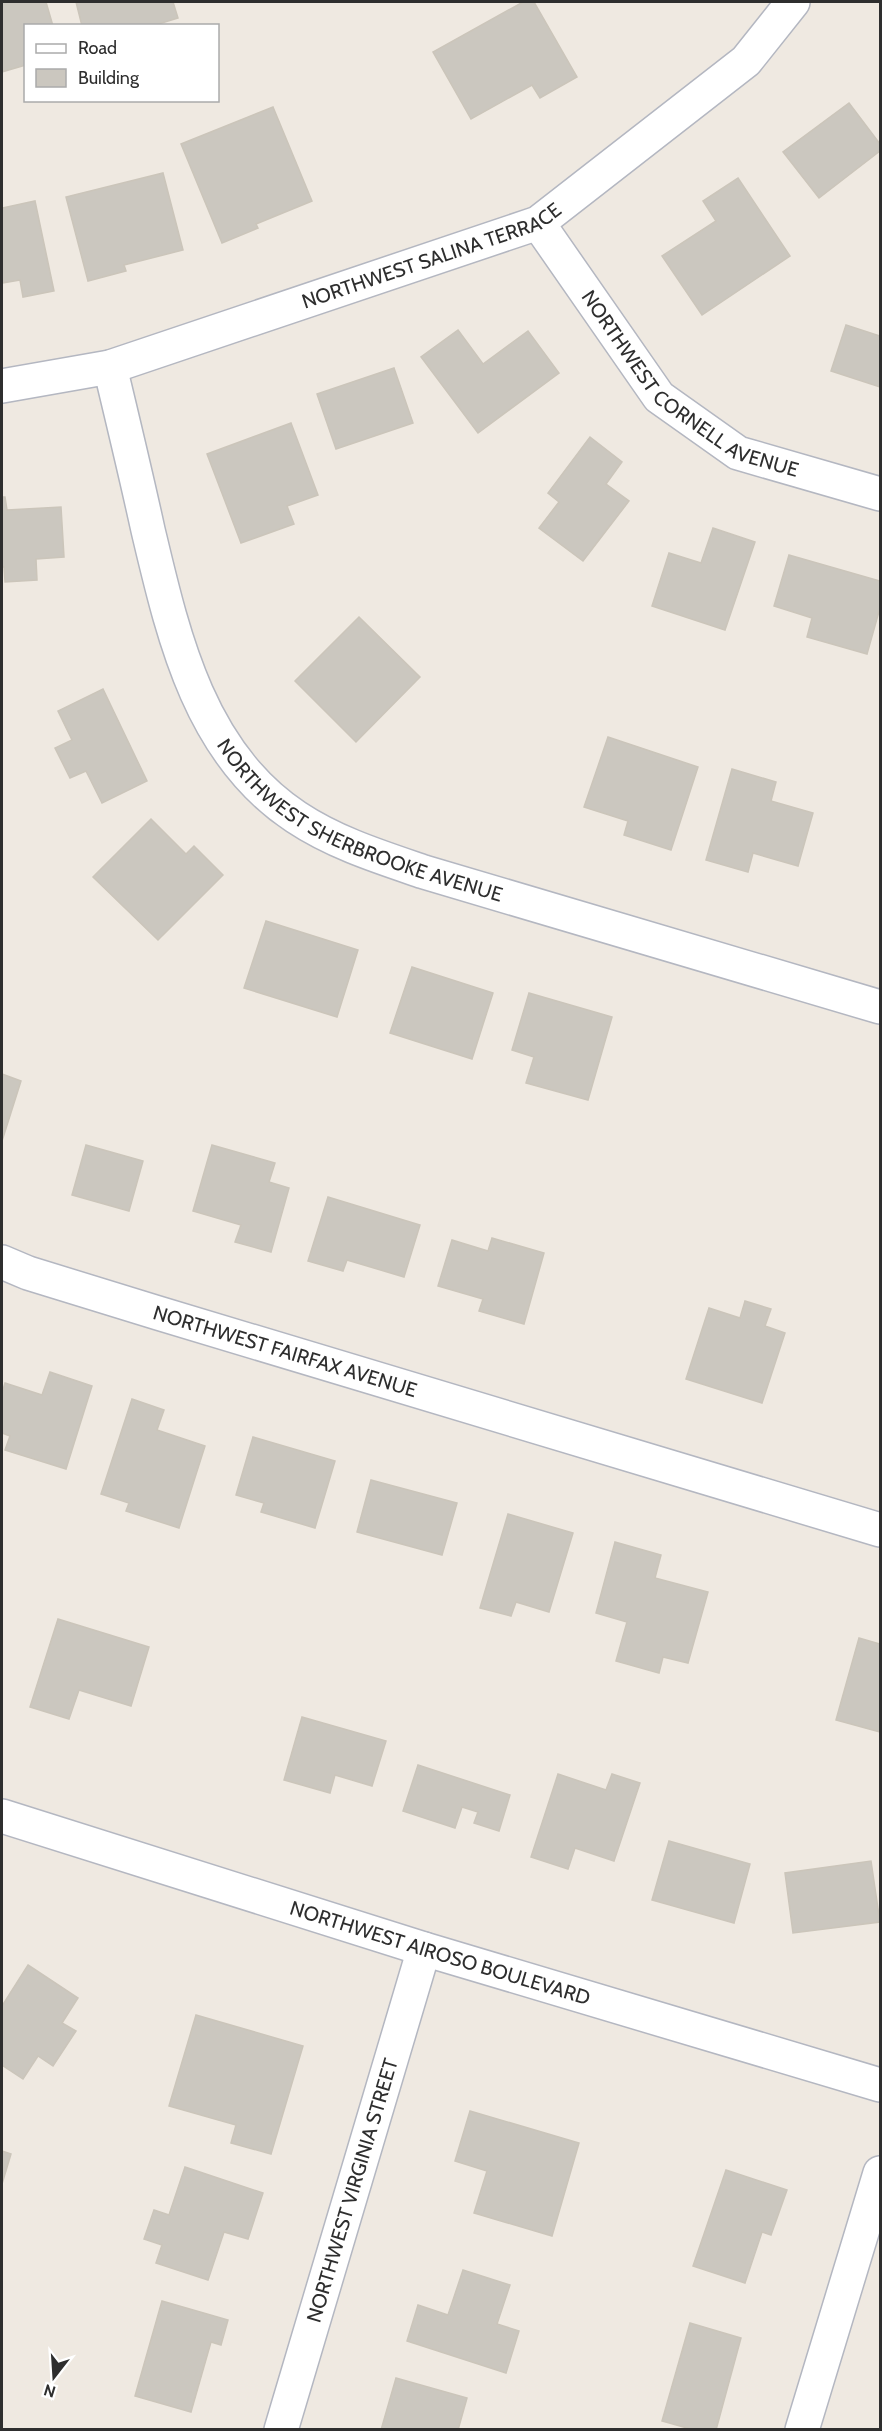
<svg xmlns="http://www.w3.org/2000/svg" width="882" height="2431" font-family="Cabin,sans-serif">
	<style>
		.building { fill: #cbc7bf; stroke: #cbc5ba; stroke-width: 1.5 }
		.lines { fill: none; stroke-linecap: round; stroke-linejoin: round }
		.minor-casing { stroke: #b4b7c1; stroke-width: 36 }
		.secondary-casing { stroke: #b4b7c1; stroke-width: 36 }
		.minor { stroke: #fff; stroke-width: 33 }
		.secondary { stroke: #fff; stroke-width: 33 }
		.labels { text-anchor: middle; stroke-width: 5; stroke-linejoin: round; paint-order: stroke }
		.street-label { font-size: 20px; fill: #2e2e2e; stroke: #fff }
	</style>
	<rect width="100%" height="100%" fill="#efe9e1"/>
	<g class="building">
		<polygon points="2,2 46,2 53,26 26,26 26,65 2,72"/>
		<polygon points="76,2 173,2 178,18 152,26 82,26"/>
		<polygon points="523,2 534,2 577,77 540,98 532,85 471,119 433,52"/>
		<polygon points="849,103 880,144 880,151 819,198 783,152"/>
		<polygon points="273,107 312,201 256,224 258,228 222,243 181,144"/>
		<polygon points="163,173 183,250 124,265 126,271 88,281 66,197"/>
		<polygon points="738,178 790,256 702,315 662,256 716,221 703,201"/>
		<polygon points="35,201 54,291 23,297 20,280 2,283 2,208"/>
		<polygon points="846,325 880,336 880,387 831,371"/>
		<polygon points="458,330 483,364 528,331 559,373 478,433 421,357"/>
		<polygon points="394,368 413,423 336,449 317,394"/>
		<polygon points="291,423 318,495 287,506 294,524 241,543 207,454"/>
		<polygon points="590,437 622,462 606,484 629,501 583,561 539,528 559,502 548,493"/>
		<polygon points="2,497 5,497 7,510 61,507 64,557 36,559 37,580 5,582 4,567 2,567"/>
		<polygon points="713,528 755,542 725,630 652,606 669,553 701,563"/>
		<polygon points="789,555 880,581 880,608 867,654 807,637 812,618 774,606"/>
		<polygon points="359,617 420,677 356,742 295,681"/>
		<polygon points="103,689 147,781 102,803 86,771 70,778 55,748 72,740 58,711"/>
		<polygon points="608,737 698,767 671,850 624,835 628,821 584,807"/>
		<polygon points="732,769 776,782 771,801 813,813 798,866 753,853 748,872 706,860"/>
		<polygon points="151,819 186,854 194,846 223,875 158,940 93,877"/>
		<polygon points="266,921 358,950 337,1017 244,988"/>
		<polygon points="412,967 493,993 472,1059 390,1033"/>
		<polygon points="529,993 612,1017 588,1100 526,1083 534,1057 512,1050"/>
		<polygon points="2,1074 21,1081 2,1141"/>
		<polygon points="86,1145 143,1161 129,1211 72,1195"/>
		<polygon points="212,1145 275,1163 269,1182 289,1188 271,1252 235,1242 241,1225 193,1211"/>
		<polygon points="328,1197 420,1225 404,1277 347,1260 343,1271 308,1261"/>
		<polygon points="492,1238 544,1253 524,1324 479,1311 483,1299 438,1286 452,1240 488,1251"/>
		<polygon points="745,1301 771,1309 765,1326 785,1333 762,1403 686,1379 709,1308 740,1318"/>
		<polygon points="50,1372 92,1386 66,1469 5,1450 10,1436 2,1433 2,1393 5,1383 42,1395"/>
		<polygon points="132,1399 164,1410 157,1430 205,1446 179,1528 126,1511 129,1503 101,1494"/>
		<polygon points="253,1437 335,1461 315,1528 261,1512 264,1503 236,1495"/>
		<polygon points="371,1480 457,1503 442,1555 357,1532"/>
		<polygon points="508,1514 573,1533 549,1612 516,1602 511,1616 480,1608"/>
		<polygon points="615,1542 661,1555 655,1578 708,1592 688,1663 663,1657 659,1673 616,1661 627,1622 596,1613"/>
		<polygon points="58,1619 149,1647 131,1706 79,1690 69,1719 30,1707"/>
		<polygon points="859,1638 880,1644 880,1732 836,1720"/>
		<polygon points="302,1717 386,1741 372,1786 335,1775 330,1793 284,1780"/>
		<polygon points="418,1765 510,1795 499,1831 474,1823 478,1812 462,1807 455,1828 403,1811"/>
		<polygon points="558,1774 606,1790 612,1774 640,1783 614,1861 575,1848 568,1869 531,1857"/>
		<polygon points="669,1841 750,1864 734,1923 652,1900"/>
		<polygon points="871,1861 880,1922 793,1933 785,1873"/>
		<polygon points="28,1965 78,1998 62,2023 76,2031 53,2066 38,2056 23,2079 2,2065 2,2006"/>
		<polygon points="196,2015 303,2046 271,2154 231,2143 236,2125 169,2106"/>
		<polygon points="470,2111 579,2143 552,2236 474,2213 487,2171 455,2161"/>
		<polygon points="2,2151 11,2154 2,2184"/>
		<polygon points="185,2167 263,2193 248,2239 224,2232 208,2280 156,2263 162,2245 144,2239 154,2210 169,2215"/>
		<polygon points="726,2170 787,2190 771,2235 762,2232 745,2283 693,2266"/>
		<polygon points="463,2270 510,2285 497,2324 519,2331 506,2373 407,2341 418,2305 448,2315"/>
		<polygon points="162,2301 228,2320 221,2345 211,2342 191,2412 135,2396"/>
		<polygon points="690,2323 741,2338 716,2430 694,2430 662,2421"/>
		<polygon points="396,2378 467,2398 458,2430 381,2430"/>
	</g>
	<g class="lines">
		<defs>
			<g id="minor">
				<path id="s1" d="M538,223L659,397L738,453L880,494"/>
				<path id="s2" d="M110,367C123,421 136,475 148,530C173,635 199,753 296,817C335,843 380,857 424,872L880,1007"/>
				<path id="s3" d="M2,386L110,367L538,223L746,61L793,2"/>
				<path id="s4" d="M2,1262L28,1273L158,1313L880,1530"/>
				<path id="s5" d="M281,2430L424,1949"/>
				<polyline points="802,2430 880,2173"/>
			</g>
			<g id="secondary">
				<path id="s6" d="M2,1816L424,1949L880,2085"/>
			</g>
		</defs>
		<use href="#minor" class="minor-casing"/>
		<use href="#secondary" class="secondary-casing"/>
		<use href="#minor" class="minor"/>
		<use href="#secondary" class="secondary"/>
	</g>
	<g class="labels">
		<g class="street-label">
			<text dy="7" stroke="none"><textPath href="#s3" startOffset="450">NORTHWEST SALINA TERRACE</textPath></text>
			<text dy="7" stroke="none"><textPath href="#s1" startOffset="228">NORTHWEST CORNELL AVENUE</textPath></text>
			<text dy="7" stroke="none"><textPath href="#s2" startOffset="556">NORTHWEST SHERBROOKE AVENUE</textPath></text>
			<text dy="7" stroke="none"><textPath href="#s4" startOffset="297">NORTHWEST FAIRFAX AVENUE</textPath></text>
			<text dy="7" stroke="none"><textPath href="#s6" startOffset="459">NORTHWEST AIROSO BOULEVARD</textPath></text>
			<text dy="7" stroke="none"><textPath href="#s5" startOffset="250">NORTHWEST VIRGINIA STREET</textPath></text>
		</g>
	</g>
	<rect width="882" height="2431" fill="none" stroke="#2e2e2e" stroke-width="6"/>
	<rect x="24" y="24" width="195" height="78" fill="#ffffff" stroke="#ababab" stroke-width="1.5"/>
	<rect x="36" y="44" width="30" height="9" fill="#ffffff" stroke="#ababab" stroke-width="1.5"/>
	<text x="78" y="54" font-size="18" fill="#2e2e2e">Road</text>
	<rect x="36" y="69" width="30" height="18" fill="#cbc7bf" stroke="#ababab" stroke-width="1.5"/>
	<text x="78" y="84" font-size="18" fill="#2e2e2e">Building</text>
	<g transform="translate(54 2377) rotate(197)" stroke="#ffffff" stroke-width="4.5" paint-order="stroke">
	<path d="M0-4.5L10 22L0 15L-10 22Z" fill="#2e2e2e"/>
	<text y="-9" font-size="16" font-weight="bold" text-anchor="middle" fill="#2e2e2e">N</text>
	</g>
</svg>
